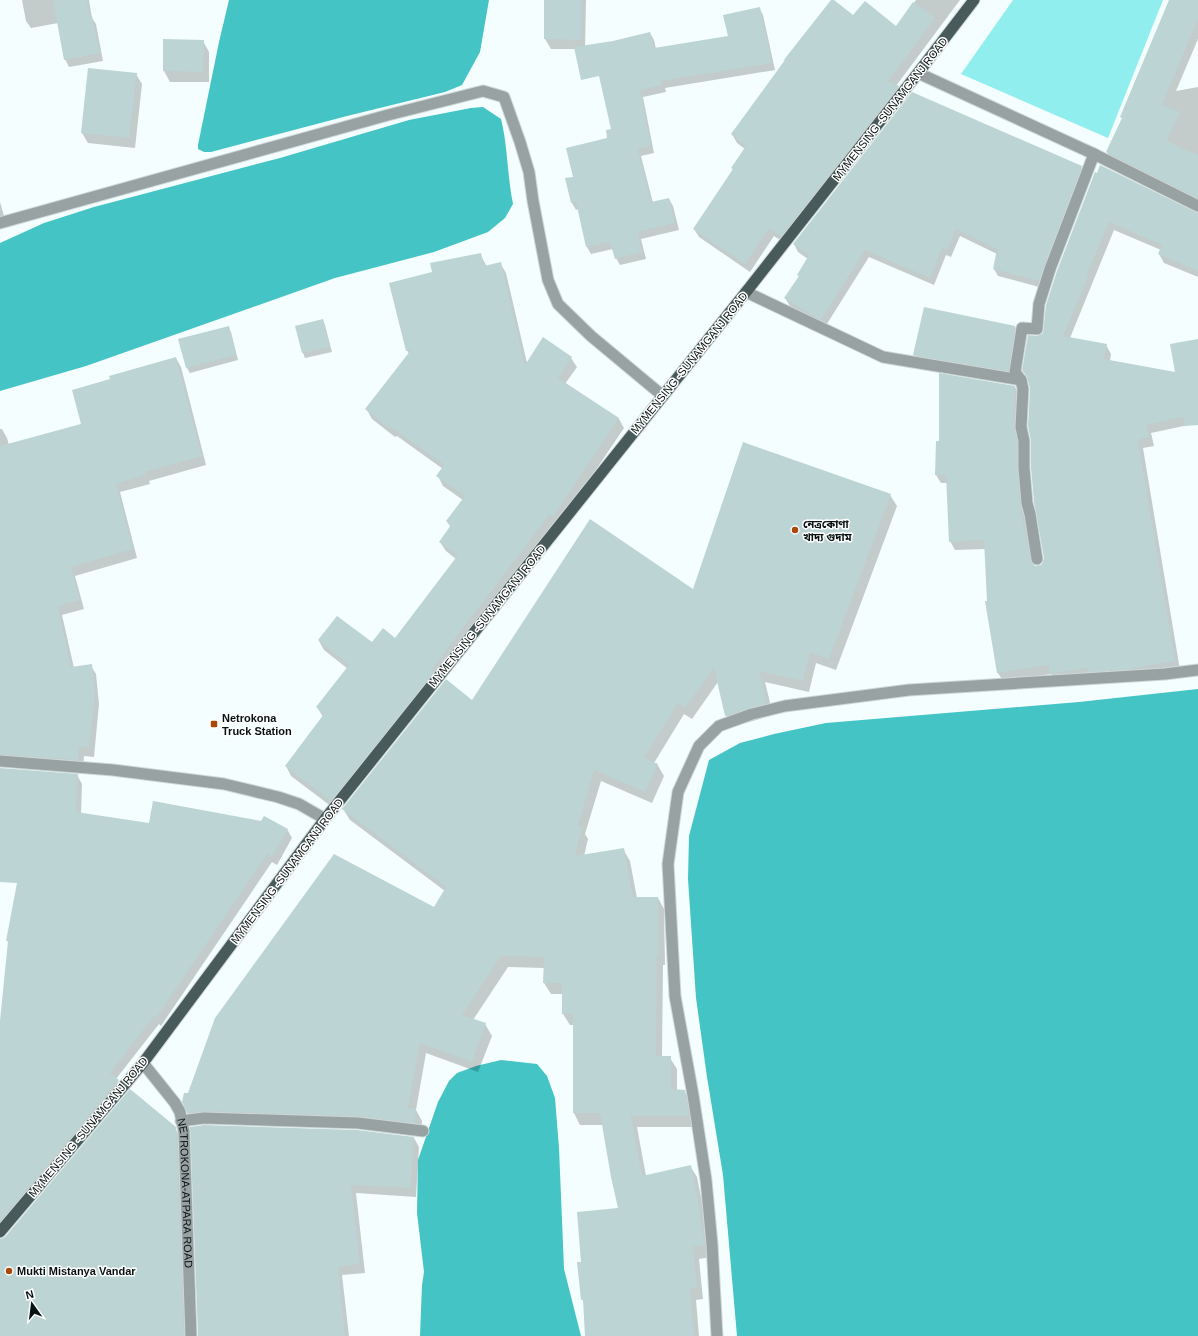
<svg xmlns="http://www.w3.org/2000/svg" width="1198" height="1336" font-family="Helvetica,'Noto Sans Bengali',sans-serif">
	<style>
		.green { fill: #90eeee }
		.water { fill: #44c4c4 }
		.shadow { fill: #0003 }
		.building { fill: #bcd4d3 }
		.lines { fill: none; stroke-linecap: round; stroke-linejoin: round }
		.minor-casing { stroke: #ced8d8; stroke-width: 13 }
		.tertiary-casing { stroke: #ced8d8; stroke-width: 13 }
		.primary-casing { stroke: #ced8d8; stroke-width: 13 }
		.minor { stroke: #98a2a2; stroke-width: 11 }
		.tertiary { stroke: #98a2a2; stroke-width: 11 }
		.primary { stroke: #485a59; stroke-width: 11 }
		.poi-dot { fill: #aa480a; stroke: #fff; stroke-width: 1.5 }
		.labels { text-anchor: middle; stroke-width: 3; stroke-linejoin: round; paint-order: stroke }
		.street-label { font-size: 11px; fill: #081111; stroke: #fff }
		.poi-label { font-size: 11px; font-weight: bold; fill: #081111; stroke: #fff; text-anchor: start }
	</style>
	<rect width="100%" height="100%" fill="#f4fefe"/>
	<polygon class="green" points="1013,0 1163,0 1108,138 961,74"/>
	<g class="water">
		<polygon points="229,0 489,0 480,52 462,85 445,92 347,116 211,152 204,152 198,149 198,145 219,42"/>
		<path d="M483,107L501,119C508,147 507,175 513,204L505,218L488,232L434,252L335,278L86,366L0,391V243L44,223L94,207L280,158L409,120L471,108Z"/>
		<polygon points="1198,689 1198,1336 737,1336 723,1175 707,1077 696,998 688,879 689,836 709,760 740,743 774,734 826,723 1079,702"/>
		<polygon points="501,1060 537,1064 547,1076 555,1098 559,1148 564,1269 581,1336 420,1336 422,1285 424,1272 417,1213 418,1160 438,1102 449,1081 457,1073 476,1066"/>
	</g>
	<g class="shadow">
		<polygon points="22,0 89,0 92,18 96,24 103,61 69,67 65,59 58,23 31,28 26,21"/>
		<polygon points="545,0 586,0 585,49 551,49 545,39"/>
		<polygon points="832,0 854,16 896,27 916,0 960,0 896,86 898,87 903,95 786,244 774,236 750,272 699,237 694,229 733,170 732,168 745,149 737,143 732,134"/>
		<polygon points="1170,0 1198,0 1198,39 1176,91 1198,87 1198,204 1112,161 1107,152 1123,119 1121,116"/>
		<polygon points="759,8 763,15 775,70 665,88 666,92 643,97 654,153 641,156 653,203 669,199 673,206 679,230 641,239 646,259 620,265 616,258 613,249 591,254 587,247 578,209 576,210 572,203 566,179 574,177 609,139 650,33 654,40 656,49 729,37"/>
		<polygon points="164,40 203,41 209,52 209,82 170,82 164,71"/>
		<polygon points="136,74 142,84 135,148 88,143 82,133"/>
		<polygon points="1081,167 1085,175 1043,288 998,276 994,269 997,254 960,236 951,257 946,255 934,285 869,257 825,327 790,306 785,298 800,277 808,259 798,252 794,244"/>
		<polygon points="1095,173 1198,213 1198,277 1164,263 1159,254 1161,250 1114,230 1070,338 1106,345 1111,354 1110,361 1176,373 1198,340 1198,423 1151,433 1154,446 1143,448 1180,670 1056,682 1051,674 1003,681 998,673 988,602 985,549 955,550 950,541 947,483 941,483 936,475 940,442 1015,387 1020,396 1024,513 1034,567 1042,565 1045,558 1037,337 1044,333"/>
		<polygon points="0,202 5,219 0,220"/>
		<polygon points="480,254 487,267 500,263 506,273 527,363 571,358 577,367 565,384 619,419 624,428 559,525 336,810 291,776 286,766 323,717 317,707 348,669 324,650 319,641 372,644 395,639 456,559 446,551 440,542 451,527 447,522 463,500 443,486 438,476 443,469 397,436 395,437 372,419 367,410 409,354 407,350 433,273"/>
		<polygon points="323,320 325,325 332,352 305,358 303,353 296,326"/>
		<polygon points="228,327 231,332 238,360 190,373 187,368 179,339"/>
		<polygon points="1015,327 1020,337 1013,380 920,364 914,355"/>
		<polygon points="176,358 181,367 206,465 149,481 150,484 120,492 137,558 75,576 84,609 62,615 74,668 91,666 96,674 99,704 94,757 84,756 83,769 0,765 0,429 2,429 7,438 9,445 82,424 111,380"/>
		<polygon points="890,495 897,506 836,670 816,663 809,692 765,682 773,715 732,727 726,715 718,682 692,719 684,714 654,763 657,764 664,776 652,803 601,781 585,834 588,839 584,856 623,849 630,861 637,898 658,898 664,909 665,965 663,965 662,1057 670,1058 677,1069 677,1090 684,1091 691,1102 694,1127 637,1127 646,1176 690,1166 697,1177 704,1212 711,1257 699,1259 703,1299 696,1300 699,1336 620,1336 588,1311 582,1299 582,1263 619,1209 603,1125 580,1125 574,1113 574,1025 570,1025 563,1014 563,994 551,994 544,983 545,968 508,967 473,1020 485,1024 492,1036 478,1072 426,1053 416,1110 422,1121 421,1134 365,1127 211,1122 195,1124 188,1113 188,1094 434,908 445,891 350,820 343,809 473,702 693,591"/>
		<polygon points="0,769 77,775 82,784 81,814 150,825 287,829 292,838 277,865 272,862 161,1026 159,1024 116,1079 123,1090 0,1236 0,1031 9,944 7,940 22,860 0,859"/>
		<polygon points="175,1128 180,1137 188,1336 0,1336 0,1240 2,1240"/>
		<polygon points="191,1128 414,1138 419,1147 416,1197 356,1193 365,1273 342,1275 349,1336 199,1336"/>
	</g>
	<g class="building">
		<polygon points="53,0 87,0 90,16 92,16 100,53 64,60"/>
		<polygon points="544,0 581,0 581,40 544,39"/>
		<polygon points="831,0 834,0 853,15 865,1 896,26 913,2 935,18 888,81 899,86 781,236 769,228 745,264 693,229 733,169 731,168 746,146 731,134 785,60 783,61"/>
		<polygon points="1169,0 1198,0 1198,19 1162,105 1180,112 1167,141 1198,155 1198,198 1106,152 1122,118 1120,117"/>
		<polygon points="760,7 772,63 661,81 662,85 640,90 651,146 638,149 651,202 669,198 675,223 638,232 642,252 615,259 610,242 586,247 576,202 571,203 565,178 573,177 566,148 607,138 606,130 611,129 599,76 581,80 574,47 613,41 650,32 654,48 728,36 723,15"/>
		<polygon points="163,39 204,40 203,72 163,71"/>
		<polygon points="88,68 137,73 129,138 81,133"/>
		<polygon points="912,92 1082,166 1039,281 993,269 997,249 956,229 947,250 942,248 930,278 865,250 821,320 784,298 799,276 797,275 809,255 793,244"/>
		<polygon points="1100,165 1198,213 1198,271 1158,254 1162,245 1109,222 1087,274 1089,275 1063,336 1107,344 1104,359 1175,372 1170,344 1198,339 1198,425 1185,426 1183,417 1147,425 1149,437 1138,440 1175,661 1124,670 1088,672 1088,668 1050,674 1049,665 997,673 985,601 987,601 984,540 949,542 946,475 935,475 936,441 939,441 939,373 1015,386 1014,427 1017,442 1017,469 1020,504 1030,560 1035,566 1041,565 1043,562 1044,558 1034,502 1031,468 1031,441 1028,426 1030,388 1027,377 1022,370 1028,335 1037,336 1043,333 1046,305 1057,271 1095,172 1097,173"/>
		<polygon points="481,253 484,266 501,262 525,365 543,337 572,357 558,378 619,418 553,517 550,514 432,669 435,671 331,801 285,766 324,714 316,707 349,665 318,640 337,616 372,642 383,628 395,638 458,555 439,542 451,525 446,521 465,496 436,476 444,465 391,427 390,429 365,409 411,350 406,351 389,283 432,272 430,263"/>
		<polygon points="924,307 1015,326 1008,371 913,355"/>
		<polygon points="323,319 330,347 302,353 295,326"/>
		<polygon points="229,326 236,355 186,368 178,339"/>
		<polygon points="176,357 202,456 145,472 146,475 116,484 133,549 71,567 80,600 58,606 71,667 92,664 95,694 89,748 79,747 78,760 0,754 0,446 81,424 72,390 110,379 109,376"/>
		<polygon points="743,442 891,494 829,659 810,652 803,681 759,671 767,703 725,716 714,668 685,708 678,703 644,758 658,764 645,792 594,770 578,826 582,827 575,856 624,848 633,897 658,897 659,954 657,954 656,1056 671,1056 671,1089 685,1090 688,1109 688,1116 631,1116 642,1176 691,1165 698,1200 705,1245 693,1247 697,1288 690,1288 694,1336 585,1336 583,1299 581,1300 577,1262 581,1262 577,1212 618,1208 611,1177 600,1113 573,1113 573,1014 562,1014 562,983 543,983 544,957 501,956 462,1015 486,1023 472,1062 420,1043 408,1108 416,1109 415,1123 358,1116 204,1111 187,1113 182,1102 184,1093 188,1093 215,1018 334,854 434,907 446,887 342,809 446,679 472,700 590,519 693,589"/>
		<polygon points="0,768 78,774 76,812 149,823 153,801 261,821 264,816 288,829 272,857 267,854 156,1018 154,1016 110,1073 119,1080 0,1221 0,1021 8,941 6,941 17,883 0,882"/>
		<polygon points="130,1089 176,1127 184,1336 0,1336 0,1239 5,1237"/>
		<polygon points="204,1125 357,1130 414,1137 411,1188 351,1185 360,1264 338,1267 345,1336 198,1336 190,1127"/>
	</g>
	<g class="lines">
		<defs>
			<g id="minor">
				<polyline points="918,73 1094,154 1198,206"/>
				<polyline points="0,223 388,115 483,91 504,97 520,142 529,172 533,201 548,280 558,304 591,336 663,396"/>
				<polyline points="746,292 883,357 1021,380"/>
				<polyline points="1037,559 1030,514 1027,503 1024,468 1024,441 1021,427 1023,389 1021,380 1015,372 1022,328 1037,329 1039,304 1050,269 1094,154"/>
				<polyline points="181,1121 204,1118 358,1123 423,1131"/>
				<polyline points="717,1336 712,1244 706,1180 693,1095 675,996 668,864 678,792 699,746 719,726 752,714 785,706 909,690 1165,674 1198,670"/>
			</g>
			<g id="tertiary">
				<polyline points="0,761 113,770 224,784 278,797 299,804 325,819"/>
				<path id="s1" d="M143,1063L175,1103L180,1112L184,1132L191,1336"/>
			</g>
			<polyline id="primary" points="0,1232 143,1063 325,819 746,292 918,73 974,0"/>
		</defs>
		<use href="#minor" class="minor-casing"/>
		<use href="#tertiary" class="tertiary-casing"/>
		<use href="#primary" class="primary-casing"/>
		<use href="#minor" class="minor"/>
		<use href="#tertiary" class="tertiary"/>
		<use href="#primary" class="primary"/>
	</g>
	<g class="poi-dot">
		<circle cx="795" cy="530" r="4"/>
		<rect x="210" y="720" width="8" height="8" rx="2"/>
		<circle cx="9" cy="1271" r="4"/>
	</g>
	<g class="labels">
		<g class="street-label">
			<text transform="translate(890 109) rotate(-52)" y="4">MYMENSING -SUNAMGANJ ROAD</text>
			<text transform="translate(689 363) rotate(-51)" y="4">MYMENSING -SUNAMGANJ ROAD</text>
			<text transform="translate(487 616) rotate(-51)" y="4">MYMENSING -SUNAMGANJ ROAD</text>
			<text transform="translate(287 871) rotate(-53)" y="4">MYMENSING -SUNAMGANJ ROAD</text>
			<text transform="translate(88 1127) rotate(-50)" y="4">MYMENSING -SUNAMGANJ ROAD</text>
			<text dy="4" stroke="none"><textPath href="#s1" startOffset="143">NETROKONA-ATPARA ROAD</textPath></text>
		</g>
		<g class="poi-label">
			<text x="803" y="528">‌নেত্র‌কোণা<tspan x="803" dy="13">খাদ্য গুদাম</tspan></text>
			<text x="222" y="722">Netrokona<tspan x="222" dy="13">Truck Station</tspan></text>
			<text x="17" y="1275">Mukti Mistanya Vandar</text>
		</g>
	</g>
	<g transform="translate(32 1304) rotate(346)" stroke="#ffffff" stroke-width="3" paint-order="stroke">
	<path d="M0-3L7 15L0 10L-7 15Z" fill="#081111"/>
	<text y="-6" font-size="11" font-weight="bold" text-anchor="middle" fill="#081111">N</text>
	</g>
</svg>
